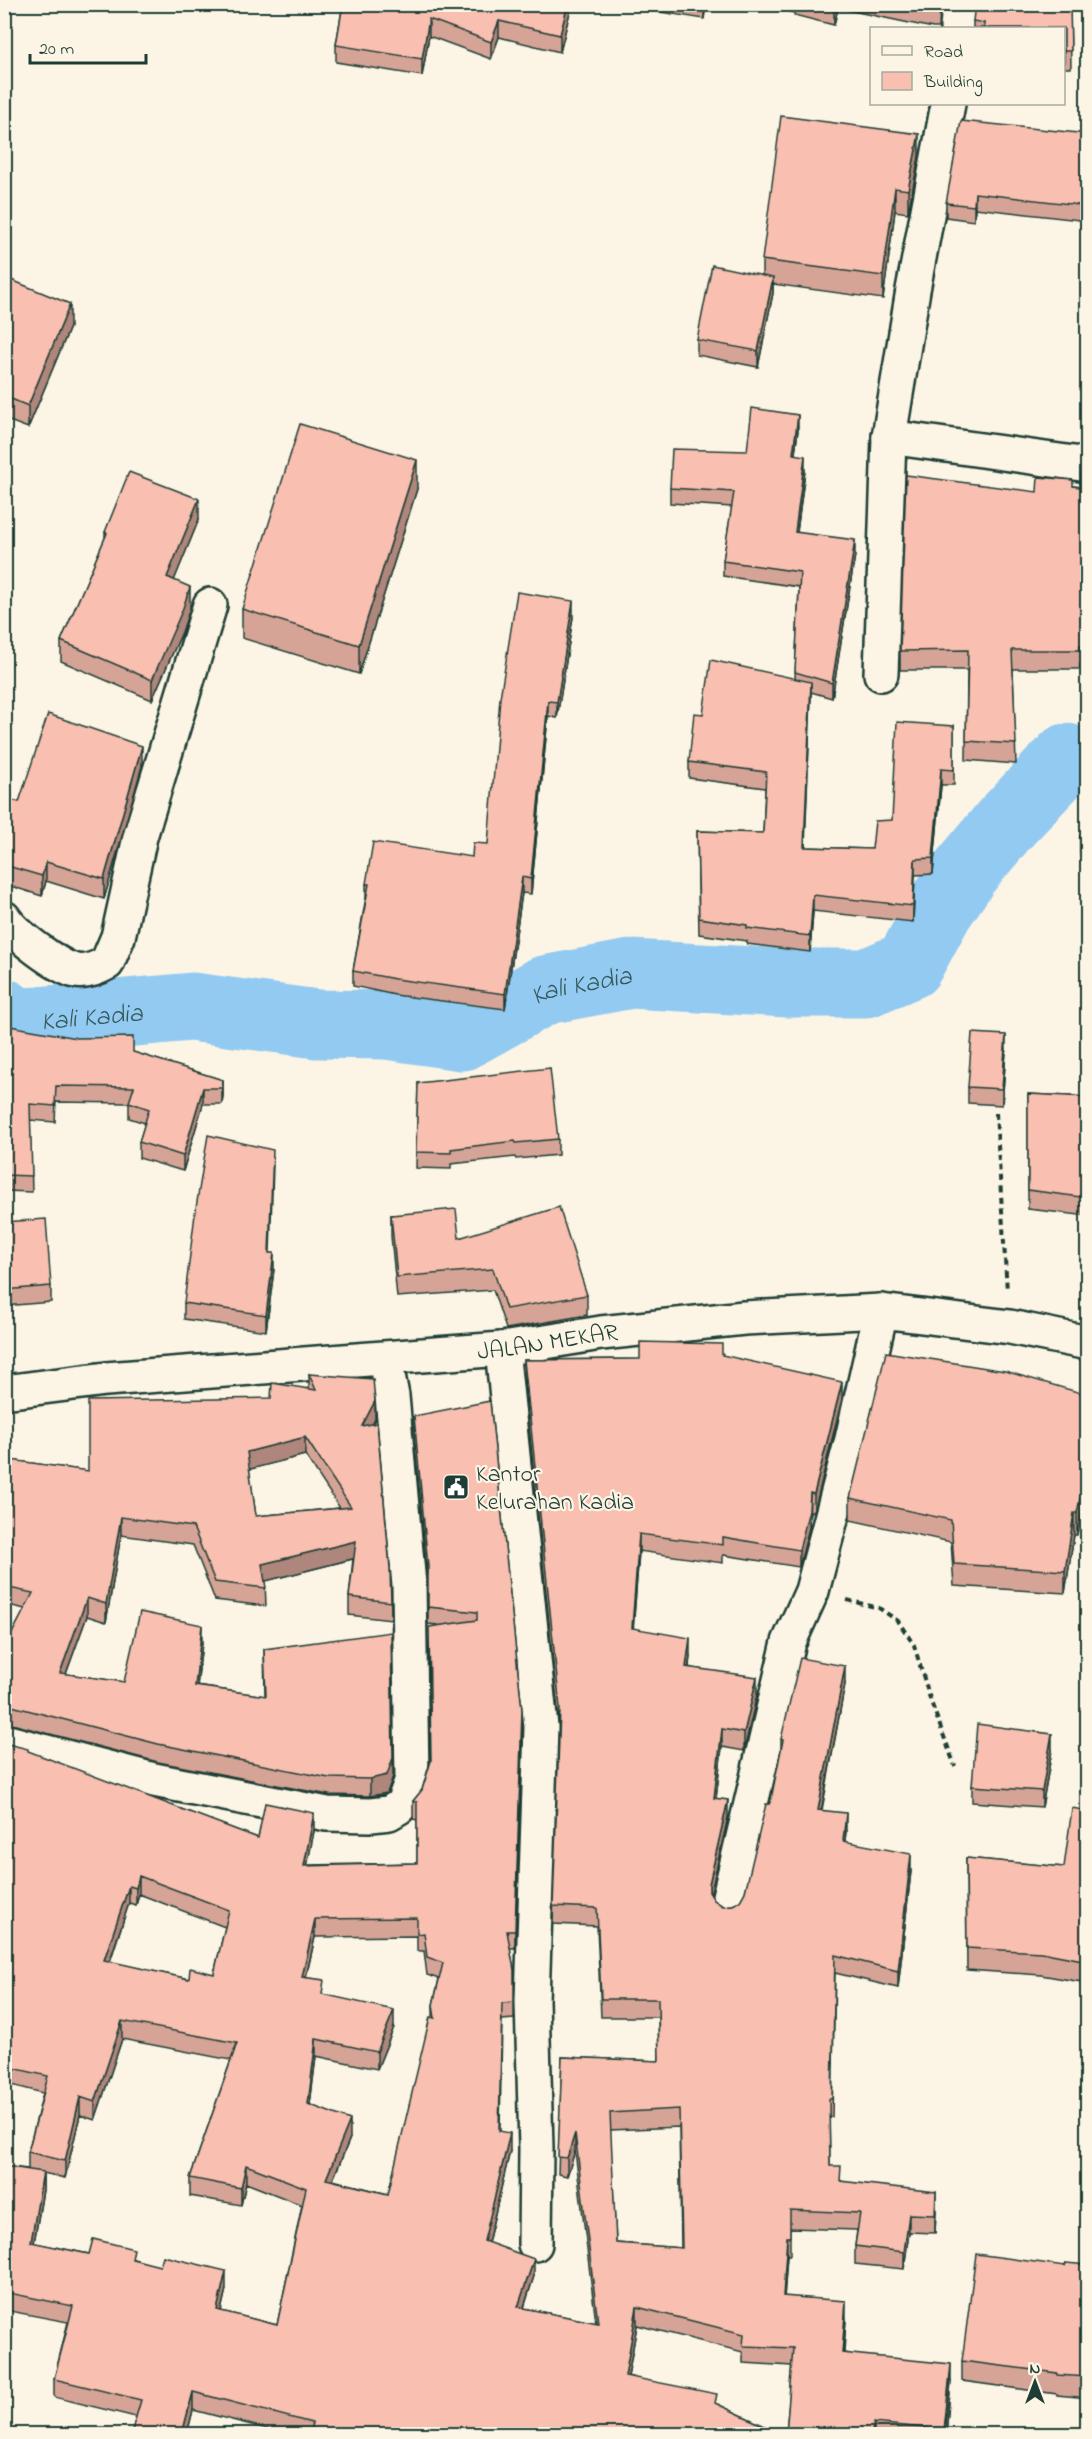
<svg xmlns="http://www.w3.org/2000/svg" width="1092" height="2439" font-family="'Indie Flower',sans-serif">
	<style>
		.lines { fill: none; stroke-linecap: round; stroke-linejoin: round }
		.canal { stroke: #93caf2; stroke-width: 40 }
		.river { stroke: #93caf2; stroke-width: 69 }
		.minor-casing { stroke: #1f3d34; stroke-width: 38 }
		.path { stroke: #1f3d34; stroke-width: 4; stroke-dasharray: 6 4.5; stroke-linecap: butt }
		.minor { stroke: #fcf5e5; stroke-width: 33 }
		.wall { fill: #d6a497; stroke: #1f3d34; stroke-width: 1.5; fill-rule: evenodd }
		.shaded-wall { fill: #ae867b; stroke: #1f3d34; stroke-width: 1.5 }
		.building { fill: #f9bfb0; stroke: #1f3d34; stroke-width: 1.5; fill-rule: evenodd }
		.labels { text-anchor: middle; stroke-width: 4.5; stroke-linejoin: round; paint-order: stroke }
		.street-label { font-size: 24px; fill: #1f3d34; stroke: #fcf5e5 }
		.poi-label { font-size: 24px; fill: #1f3d34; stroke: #fcf5e5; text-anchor: start }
		.water-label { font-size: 26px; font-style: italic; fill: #36595a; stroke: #fcf5e5 }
	</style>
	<rect width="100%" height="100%" fill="#fcf5e5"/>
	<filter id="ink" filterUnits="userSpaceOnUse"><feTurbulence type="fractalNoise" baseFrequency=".0167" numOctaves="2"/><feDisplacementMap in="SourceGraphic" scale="12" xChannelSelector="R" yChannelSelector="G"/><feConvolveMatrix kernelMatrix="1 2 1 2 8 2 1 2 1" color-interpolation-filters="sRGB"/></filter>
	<g filter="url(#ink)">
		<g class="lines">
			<polyline class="canal" points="1067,758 1088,755"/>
			<path class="river" id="s1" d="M4,1013L14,1023L192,1007L317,1024L387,1025L462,1036L545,990L631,974L787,983H866L909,965L939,910L965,872L1005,824L1067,758"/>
			<defs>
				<g id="minor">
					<polyline points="957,28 959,4"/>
					<polyline points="948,104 913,290 889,437 1088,465"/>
					<polyline points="881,674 889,437"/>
					<path d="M4,918C13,933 59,968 76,971C87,973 98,968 107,963L118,937L140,837L210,605"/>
					<polyline points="502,1349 541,1727 532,2001 536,2148 535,2244"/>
					<path id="s2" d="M4,1392L106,1379L502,1349L601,1333L744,1318L881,1311L1010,1327L1088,1343"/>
					<polyline points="4,1741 154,1780 327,1814 371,1815 389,1813 399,1807 404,1801 412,1779 409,1585 392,1396 385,1359"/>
					<polyline points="727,1905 789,1642 812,1591 852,1439 881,1311"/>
				</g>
			</defs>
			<use href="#minor" class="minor-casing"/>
			<g class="path">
				<polyline points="996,1113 1007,1291"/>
				<polyline points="847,1600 879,1608 898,1621 914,1645 931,1702 955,1766"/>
			</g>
			<use href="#minor" class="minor"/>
		</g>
		<g class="wall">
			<polygon points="343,4 572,4 560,52 499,37 491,59 429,36 422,76 336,62 336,45"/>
			<polygon points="610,4 706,4 704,19"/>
			<polygon points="760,4 940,4 939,28 933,28 838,8 834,25 794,15 794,13"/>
			<polygon points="1070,4 1071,68 1064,68 1064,28 973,28 973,21"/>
			<polygon points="1088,134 1088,221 975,208 974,221 946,217 946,203"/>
			<polygon points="919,157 908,213 895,211 883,299 773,284 773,293 758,367 697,355 697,340 762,275 762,260"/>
			<polygon points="4,277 70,327 28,428 4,419"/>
			<polygon points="798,430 795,454 805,471 797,532 855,555 832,698 811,692 805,847 872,849 892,820 954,726 954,785 941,785 933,874 915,875 913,922 813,911 810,952 747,944 747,941 699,934 697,831 763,833 765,788 689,778 689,762 703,714 795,679 799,587 723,576 723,561 732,507 670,503 670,488 747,451"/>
			<polygon points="1073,486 1088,488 1088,664 1080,664 1080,669 1013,669 1016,764 966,760 967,670 900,670 900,651 1037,492"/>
			<polygon points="417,489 359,674 242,638 242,609"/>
			<polygon points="199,519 174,580 190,608 182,632 152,700 61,661 61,641 105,538 105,532"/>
			<polygon points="573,617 557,718 548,716 531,894 522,893 505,1009 395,995 353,986 353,971 366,897 366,884 472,857 488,844"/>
			<polygon points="142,766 104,899 46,881 42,896 4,884 4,827 19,802"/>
			<polygon points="1088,835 1088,895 1080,853 1080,836"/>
			<polygon points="4,1025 133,1052 223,1080 223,1096 222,1104 203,1104 183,1171 139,1158 139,1142 145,1123 129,1118 129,1103 56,1102 55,1122 30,1120 32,1192 4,1191"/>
			<polygon points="1006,1051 1002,1105 968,1103 968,1087"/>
			<polygon points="418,1083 558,1139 558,1155 516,1159 515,1157 451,1164 451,1169 416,1168"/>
			<polygon points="1028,1094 1088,1097 1088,1216 1028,1209"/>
			<polygon points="273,1166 270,1253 274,1269 266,1331 184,1319 184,1303"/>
			<polygon points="391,1215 459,1238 587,1295 587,1315 506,1329 493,1290 397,1297 391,1236"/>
			<polygon points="4,1222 51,1286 51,1302 4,1306"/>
			<path d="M722,1355L842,1399L814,1512L810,1511L809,1528L799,1567L723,1555V1563L639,1551L633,1628L690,1656L689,1667L757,1694L744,1751L722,1747L716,1798L728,1817L710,1894L714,1900L723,1906L733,1905L740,1901L745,1892L770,1804L781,1750V1739L845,1684L822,1810L846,1831L845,1841L911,1871L898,1988L835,1973L832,2117H829L830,2166L841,2181L936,2210L935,2233L909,2232L904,2269L855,2264V2246L857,2230L790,2228V2255H787L784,2296L846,2319L844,2353L951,2381L946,2434H786L792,2366L743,2363V2352L637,2325L628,2376L717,2404L782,2434H287L193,2410L187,2434H131L136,2417L54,2397V2379L68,2322L4,2310V2166L28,2169V2152L43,2093L4,2083V1743L258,1838L314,1831L307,1865L417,1863V1820L413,1819V1801L422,1790L430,1762L438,1625L428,1624V1583L414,1434V1416L522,1728L515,1948H510L514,1970V2019L502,2020L500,2131L510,2151L488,2243L534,2276L524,2308L596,2323L575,2151L567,2176L558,2174L562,2057L659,2061L658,2017H601L597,1926L553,1924L559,1721L524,1377V1360L640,1359ZM139,1894L225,1927L214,1974L189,1979L110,1962L129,1903L136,1905ZM417,1936V1951H424L427,1975L439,1979L433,2005V2018L388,2194L333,2180L350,2138L310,2104L316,2056L377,2069L394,2027L324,1995L306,1978L315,1937ZM122,2039L231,2060L190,2178V2196L241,2205L246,2183L302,2205L277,2325L221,2311L226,2289L134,2259L89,2254L34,2243L43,2190V2173L65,2178L80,2115L95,2120ZM679,2127L681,2248L616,2243L610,2130Z"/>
			<path d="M309,1374L375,1419L372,1424L390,1568L391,1620L349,1615V1597L353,1559L265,1581L266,1606L215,1600L193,1545L121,1535L106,1622L87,1616L66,1674L124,1682L202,1643L197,1686L265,1696L264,1649L393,1776L387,1793L370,1796L329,1795L158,1762L8,1723H4V1649L25,1609L4,1604V1459L88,1471L271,1398L309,1389ZM305,1455L340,1508L256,1516L249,1469Z"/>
			<polygon points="1088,1395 1077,1535 1074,1535 1065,1593 954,1586 951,1542 850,1520 850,1498"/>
			<polygon points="1052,1750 1042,1807 972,1802 972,1786"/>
			<polygon points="1088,1811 1088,1983 1041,1975 967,1970 966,1858 1064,1867"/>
			<polygon points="1088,2265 1088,2398 1057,2395 1057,2394 962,2381 962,2361 1065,2266"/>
		</g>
		<g class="shaded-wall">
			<polygon points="568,4 572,4 560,52 560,35"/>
			<polygon points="704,4 706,4 704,19"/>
			<polygon points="835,4 838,4 838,8 834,25 834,9"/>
			<polygon points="429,19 429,36 422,76 422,59"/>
			<polygon points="499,21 499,37 491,59 491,42"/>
			<polygon points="919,134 919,157 908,213 908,190"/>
			<polygon points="895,188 895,211 883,299 883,276"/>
			<polygon points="975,193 975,208 974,221 974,206"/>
			<polygon points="773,278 773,293 758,367 758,351"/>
			<polygon points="70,304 70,327 28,428 28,406"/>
			<polygon points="798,415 798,430 793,469 793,454"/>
			<polygon points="805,456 805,471 795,547 795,532"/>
			<polygon points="417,460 417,489 359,674 359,645"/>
			<polygon points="199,499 199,519 167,598 167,577"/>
			<polygon points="855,540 855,555 832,698 832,683"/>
			<polygon points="190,587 190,608 182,632 152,700 152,680"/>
			<polygon points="573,601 573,617 557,718 557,702"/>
			<polygon points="811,682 811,698 804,862 804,847"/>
			<polygon points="548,701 548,716 531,894 531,879"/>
			<polygon points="142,746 142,766 104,899 104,879"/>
			<polygon points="941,769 941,785 933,874 933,858"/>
			<polygon points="915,859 915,875 913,922 913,906"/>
			<polygon points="46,862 46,881 42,896 42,876"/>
			<polygon points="522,877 522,893 505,1009 505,994"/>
			<polygon points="813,895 813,911 810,952 810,936"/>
			<polygon points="1006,1035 1006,1051 1002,1105 1002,1089"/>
			<polygon points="223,1080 223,1096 222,1104 222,1088"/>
			<polygon points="203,1088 203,1104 183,1171 183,1156"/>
			<polygon points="274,1253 274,1269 266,1331 266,1315"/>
			<polygon points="842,1382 842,1399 814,1512 814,1494"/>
			<polygon points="375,1401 375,1419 362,1444 362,1426"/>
			<polygon points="305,1437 305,1455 247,1470 247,1452"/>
			<polygon points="1088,1461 1088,1483 1077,1535 1077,1513"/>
			<polygon points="810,1493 809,1528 799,1567 799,1550"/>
			<polygon points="1074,1513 1074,1535 1065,1593 1065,1571"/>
			<polygon points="121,1517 121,1535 106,1622 106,1604"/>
			<polygon points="639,1534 639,1551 632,1646 632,1628"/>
			<polygon points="356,1541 356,1558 262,1582 262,1564"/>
			<polygon points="87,1598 87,1616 60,1690 60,1673"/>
			<polygon points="202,1625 202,1643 195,1704 195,1686"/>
			<polygon points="690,1638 690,1656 686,1684 686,1667"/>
			<polygon points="845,1666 845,1684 818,1828 818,1810"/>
			<polygon points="757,1677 757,1694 744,1751 744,1733"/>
			<polygon points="522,1710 522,1728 515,1948 515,1931"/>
			<polygon points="722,1729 722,1747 714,1816 714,1798"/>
			<polygon points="1052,1734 1052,1750 1042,1807 1042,1791"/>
			<polygon points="393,1758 393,1776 387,1793 370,1796 370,1779"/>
			<polygon points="728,1800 728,1817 709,1901 709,1884"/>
			<polygon points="314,1813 314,1831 304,1883 304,1866"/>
			<polygon points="846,1813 846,1831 843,1858 843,1841"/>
			<polygon points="911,1854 911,1871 898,1988 898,1971"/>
			<polygon points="139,1876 139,1894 136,1905 136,1888"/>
			<polygon points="129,1886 129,1903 104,1978 104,1960"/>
			<polygon points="315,1919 315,1937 302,1995 302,1977"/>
			<polygon points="394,2010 394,2027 377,2069 377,2052"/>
			<polygon points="122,2021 122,2039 95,2120 95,2102"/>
			<polygon points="316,2039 316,2056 308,2121 308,2104"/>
			<polygon points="80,2097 80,2115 65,2178 65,2161"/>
			<polygon points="350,2120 350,2138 326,2196 326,2179"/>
			<polygon points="510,2133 510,2151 484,2259 484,2241"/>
			<polygon points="575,2133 575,2151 567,2176 567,2158"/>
			<polygon points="246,2165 246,2183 241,2205 241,2188"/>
			<polygon points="43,2172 43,2190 31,2260 31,2242"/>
			<polygon points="936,2192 936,2210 935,2233 935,2215"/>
			<polygon points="909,2214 909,2232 904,2269 904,2252"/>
			<polygon points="787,2237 787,2255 783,2314 783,2296"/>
			<polygon points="534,2259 534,2276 518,2325 518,2307"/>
			<polygon points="226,2271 226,2289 217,2327 217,2310"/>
			<polygon points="846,2301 846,2319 842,2370 842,2353"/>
			<polygon points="637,2307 637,2325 625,2393 625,2376"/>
			<polygon points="951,2364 951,2381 946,2434 944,2434"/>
			<polygon points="193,2392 193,2410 187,2434 182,2434"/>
			<polygon points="874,2423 874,2434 871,2434"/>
		</g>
		<g class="building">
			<polygon points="343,4 568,4 560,35 499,21 491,42 429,19 422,59 336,45"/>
			<polygon points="818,4 835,4 834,9"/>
			<polygon points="899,4 939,4 939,13"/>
			<polygon points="975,4 1070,4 1071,51 1064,51 1064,28 984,28 984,23 973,21"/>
			<polygon points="781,116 919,134 908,190 895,188 883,276 762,260"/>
			<polygon points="961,121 1088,134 1088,206 975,193 974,206 946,203"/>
			<polygon points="712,265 773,278 758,351 697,340"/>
			<polygon points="4,277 70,304 28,406 4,396"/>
			<polygon points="752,408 798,415 793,454 805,456 795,532 855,540 832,683 795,672 800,572 723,561 734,492 670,488 672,449 747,451"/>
			<polygon points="300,424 417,460 359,645 242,609"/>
			<polygon points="129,472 199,499 167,577 190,587 182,611 152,680 61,641 107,533 105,532"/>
			<polygon points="906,475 1037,492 1038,477 1073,480 1073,486 1088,488 1088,644 1080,645 1080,650 1012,650 1016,744 966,741 968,650 900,651"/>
			<polygon points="517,592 573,601 557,702 548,701 531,879 522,877 505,994 395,979 353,971 369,884 366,884 373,842 472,857 473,843 488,844 500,698"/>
			<polygon points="711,660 811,682 804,847 872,849 875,821 892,820 897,722 954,726 954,770 941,769 933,858 915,859 913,906 813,895 810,936 747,928 747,925 699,918 697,831 763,833 766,772 689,762 694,713 703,714"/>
			<polygon points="48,714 142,746 104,879 46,862 42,876 4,865 4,827 12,800 19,802"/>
			<polygon points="1088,835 1088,878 1080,836"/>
			<polygon points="4,1025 77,1038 133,1037 133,1052 223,1080 222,1088 203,1088 183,1156 139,1142 149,1109 129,1102 134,1087 56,1086 55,1106 30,1104 32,1176 4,1175"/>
			<polygon points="972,1033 1006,1035 1002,1089 968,1087"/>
			<polygon points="550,1068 558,1139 516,1143 515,1141 451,1149 451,1153 416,1152 418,1083"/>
			<polygon points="1028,1094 1088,1097 1088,1198 1028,1190"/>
			<polygon points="208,1135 273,1150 269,1253 274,1253 266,1315 184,1303 195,1214"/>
			<polygon points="559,1207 587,1295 506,1309 493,1269 397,1277 391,1215 456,1209 459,1238"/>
			<polygon points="46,1219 51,1286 4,1290 4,1222"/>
			<path d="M640,1342L722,1344V1355L842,1382L814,1494L810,1493L809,1510L799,1550L723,1537V1545L639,1534L632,1628L690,1638L686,1667L757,1677L744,1733L722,1729L714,1798L728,1800L709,1884V1892L714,1900L723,1906L733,1905L740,1901L745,1892L766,1804H770L783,1740L781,1739L800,1658L845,1666L818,1810L846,1813L843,1841L911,1854L898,1971L835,1955L832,2099H829L830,2166H841L840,2181L936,2192L935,2215L909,2214L904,2252L855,2246L860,2213L790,2210V2237H787L783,2296L846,2301L842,2353L951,2364L944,2430L874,2423L871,2434H786L793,2348L743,2346L744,2334L637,2307L625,2376L717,2394L715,2403L782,2434H309L312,2423L193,2392L182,2434H131L141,2400L54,2379L73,2306L4,2292V2166L43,2172L31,2242L89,2254L93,2239L134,2249L132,2259L160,2266L163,2256L226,2271L217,2310L277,2325L306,2188L246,2165L241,2188L190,2178L237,2043L122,2021L95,2102L80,2097L65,2161L28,2152L48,2076L4,2066V1743L28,1749V1751L258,1838L265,1803L314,1813L304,1866L417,1863V1802L413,1801L422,1790L431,1761L429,1627L477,1620V1612L428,1607V1566L414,1416L490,1401L522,1710L515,1931H507L514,1970V2002L502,2003L499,2131L510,2133L484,2241L534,2259L518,2307L598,2323L575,2133L567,2158L558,2157L562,2057L659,2061L658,1999H601L597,1908L553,1906L560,1708L524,1360L640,1359ZM139,1876L229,1910L214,1974L190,1968L189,1979L104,1960L129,1886L136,1888ZM417,1918V1934L424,1933L427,1957L443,1963L433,2005L435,2018L430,2017L388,2194L326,2179L350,2120L308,2104L316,2039L377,2052L394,2010L322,1994L324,1980L302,1977L315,1919ZM679,2109L682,2248L616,2243L610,2113Z"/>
			<polygon points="886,1352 1005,1371 1088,1395 1088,1461 1077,1513 1074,1513 1065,1571 954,1564 951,1520 850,1498"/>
			<path d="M309,1374L373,1379L375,1401L362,1426L377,1423L390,1568L391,1602L349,1597L356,1541L262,1564L266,1588L215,1582L193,1527L121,1517L106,1604L87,1598L60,1673L124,1682L140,1612L202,1625L195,1686L266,1696L264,1649L391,1632L393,1758L387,1775L370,1779L329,1778L158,1744L8,1705H4V1649L33,1593L4,1587V1459L88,1471V1401L271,1398L272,1383L316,1390ZM305,1437L351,1507L256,1516L247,1452Z"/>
			<polygon points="977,1724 1052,1734 1042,1791 972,1786"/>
			<polygon points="1072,1808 1088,1811 1088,1961 1041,1952 967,1948 966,1858 1064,1867"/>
			<polygon points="976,2254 1065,2266 1066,2263 1088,2265 1088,2377 1057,2375 1057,2373 962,2361"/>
		</g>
	</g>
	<defs>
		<symbol id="civic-square" viewBox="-11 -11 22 22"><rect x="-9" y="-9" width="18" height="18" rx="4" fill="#1f3d34" stroke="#fcf5e5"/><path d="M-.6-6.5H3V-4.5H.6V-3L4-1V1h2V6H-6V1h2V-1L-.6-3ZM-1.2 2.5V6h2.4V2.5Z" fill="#fff"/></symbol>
	</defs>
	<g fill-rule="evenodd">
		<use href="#civic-square" x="441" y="1472" width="30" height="30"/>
	</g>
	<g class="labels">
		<g class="street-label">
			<text dy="8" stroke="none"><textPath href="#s2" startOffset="546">JALAN MEKAR</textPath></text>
		</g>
		<g class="poi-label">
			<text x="476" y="1481">Kantor<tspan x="476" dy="28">Kelurahan Kadia</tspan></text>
		</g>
		<g class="water-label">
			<text dy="9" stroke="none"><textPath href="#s1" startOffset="596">Kali Kadia</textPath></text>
			<text dy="9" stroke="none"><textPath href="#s1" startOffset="92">Kali Kadia</textPath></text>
		</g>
	</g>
	<rect width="1092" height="2439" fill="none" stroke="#fcf5e5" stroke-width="24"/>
	<rect x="12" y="12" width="1068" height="2415" fill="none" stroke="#1f3d34" stroke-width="2" filter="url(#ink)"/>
	<rect x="870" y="27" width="195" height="78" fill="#fcf5e5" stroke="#a4ab9e" stroke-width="1.5"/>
	<rect x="882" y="46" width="30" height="9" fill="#fcf5e5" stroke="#a4ab9e" stroke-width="1.5"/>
	<text x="924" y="57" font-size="18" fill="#1f3d34">Road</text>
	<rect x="882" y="72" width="30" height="18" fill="#f9bfb0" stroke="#a4ab9e" stroke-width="1.5"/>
	<text x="924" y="87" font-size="18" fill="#1f3d34">Building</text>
	<g transform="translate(1035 2382)" stroke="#fcf5e5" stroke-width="4.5" paint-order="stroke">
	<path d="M0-4.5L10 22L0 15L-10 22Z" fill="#1f3d34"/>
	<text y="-9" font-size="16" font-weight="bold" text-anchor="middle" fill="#1f3d34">N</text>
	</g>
	<path d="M30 54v9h116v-9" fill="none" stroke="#1f3d34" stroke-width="3"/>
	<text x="39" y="54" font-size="18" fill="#1f3d34" stroke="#fcf5e5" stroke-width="4.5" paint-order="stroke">20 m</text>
</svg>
